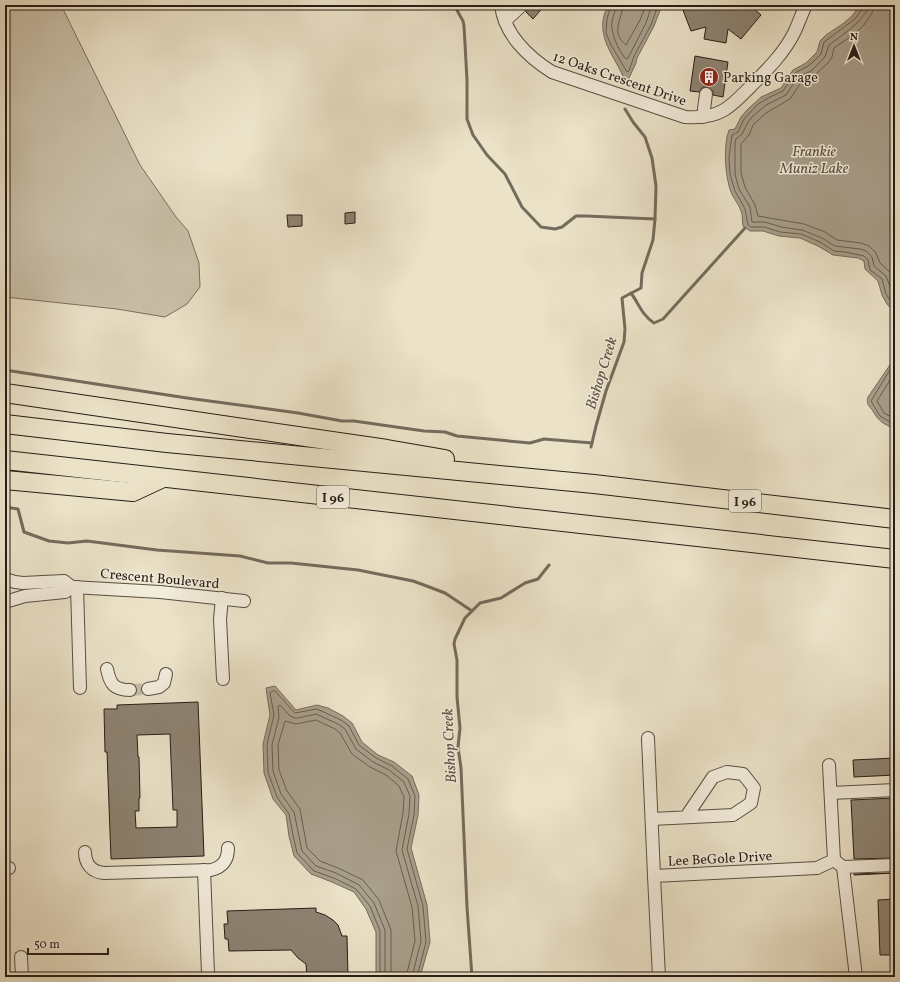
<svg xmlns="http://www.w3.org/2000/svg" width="900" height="982" font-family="Vollkorn,serif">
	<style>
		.green { fill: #cac1aa; stroke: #796f60 }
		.water { fill: #a99f8b; stroke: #756b5c }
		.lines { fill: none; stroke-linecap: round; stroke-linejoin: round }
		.shore { stroke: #685e50; stroke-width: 1 }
		.stream { stroke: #756b5c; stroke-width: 3 }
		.building { fill: #8d8372; stroke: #281d15; fill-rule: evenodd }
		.minor-tunnel { stroke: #c4bba4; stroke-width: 12; stroke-dasharray: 12 6; stroke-linecap: butt }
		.minor-casing { stroke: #594e42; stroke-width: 14 }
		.highway-casing { stroke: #281d15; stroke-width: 20 }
		.minor { stroke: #f2ecdb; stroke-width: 12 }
		.highway { stroke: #ebe2c8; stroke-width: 18 }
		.labels { text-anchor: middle; stroke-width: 3; stroke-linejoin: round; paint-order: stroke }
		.shield { fill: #f2ecdb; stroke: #655b50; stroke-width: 1 }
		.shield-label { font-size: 13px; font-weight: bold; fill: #281d15 }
		.poi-label { font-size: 14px; fill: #281d15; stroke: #f2ecdb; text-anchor: start }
		.street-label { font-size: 14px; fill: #281d15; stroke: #f2ecdb }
		.water-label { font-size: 15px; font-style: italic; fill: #5c5144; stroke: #f2ecdb }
	</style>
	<rect width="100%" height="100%" fill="#ebe2c8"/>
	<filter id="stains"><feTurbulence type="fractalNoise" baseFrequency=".005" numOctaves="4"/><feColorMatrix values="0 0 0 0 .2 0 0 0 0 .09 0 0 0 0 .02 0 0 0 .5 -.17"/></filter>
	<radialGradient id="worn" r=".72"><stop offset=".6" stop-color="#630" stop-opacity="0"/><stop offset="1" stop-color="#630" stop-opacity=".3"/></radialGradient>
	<polygon class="green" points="5,5 61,5 140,165 176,217 188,231 199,263 200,287 187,304 165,317 117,309 5,297"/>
	<g class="water">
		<path d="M608,5H662L654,26L637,58L636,63L628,80L623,76C611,51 594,33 608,5Z"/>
		<path d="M860,5H895V313L887,304L882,295L878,281L865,269L864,261L858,258L833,255L818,246L800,238L779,236L763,231H750L743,226C742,221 743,215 741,211C739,204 733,198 731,192C725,176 723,146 729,130L735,129L741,117L747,110L761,97L781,88L793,70L806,63L817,52L820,41L826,35L844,23L852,16Z"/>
		<path d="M895,348V429C884,424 879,422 873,411C869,406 866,404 868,397L894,359Z"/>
		<polygon points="275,686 296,710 317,705 328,708 343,716 352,723 362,742 378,755 394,762 412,776 419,795 418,815 411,848 427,905 430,942 420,977 376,977 376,932 366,909 354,892 332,882 311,874 294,856 289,836 286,815 273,799 264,773 263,744 270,715 266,688"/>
	</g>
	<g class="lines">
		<g class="shore">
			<polyline points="611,5 607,19 606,33 611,45 627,72 629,71 634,56 651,25 658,5"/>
			<path d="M616,5C616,11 613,15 612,21C610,32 619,52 626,59L628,58L646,23L652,5"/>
			<path d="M623,5C622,20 610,32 626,45L640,20L646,5"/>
			<polyline points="863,5 862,9 855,19 824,42 821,54 814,61 808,66 795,73 783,91 770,97 758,104 744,119 738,132 732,135 729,157 730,174 735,191 745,209 748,225 751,227 764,227 780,232 801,234 820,242 834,251 845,252 864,256 868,260 870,270 882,279 886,294 895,308"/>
			<polyline points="868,5 867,11 858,22 849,30 829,45 825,57 811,71 798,77 786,95 766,105 753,116 748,122 742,134 736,139 735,143 735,174 739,189 750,207 752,222 765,222 781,227 802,230 822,238 835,246 860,249 866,251 872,257 874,266 886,276 895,299"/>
			<polyline points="874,5 872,13 864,25 853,35 834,48 832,57 828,63 815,75 802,81 790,99 766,113 753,125 749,135 741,144 741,173 745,187 755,205 758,216 804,224 825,232 837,240 861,243 869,246 876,253 880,263 891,273 895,284"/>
			<polyline points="895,365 891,368 871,401 880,416 895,425"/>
			<polyline points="895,372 877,401 884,413 895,419"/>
			<polyline points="380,977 380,931 370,906 356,889 334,878 314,871 297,853 293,835 289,814 277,797 268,772 267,744 274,715 270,693 272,691 275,691 295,713 317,709 341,720 349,726 359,745 376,758 392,766 408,779 415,796 414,815 407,849 423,906 426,942 417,977"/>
			<polyline points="385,977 385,930 374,903 359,885 336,873 316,866 302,851 294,812 281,794 273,771 272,745 279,717 278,707 279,705 281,706 289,715 294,718 298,718 316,714 338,724 345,729 356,749 373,762 389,770 404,782 410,796 409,814 402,850 418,906 421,941 412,977"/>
			<polyline points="391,977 391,930 379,900 363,880 338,868 320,861 307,848 300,809 287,791 279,770 278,745 285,721 296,724 316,720 335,729 340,733 352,754 370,767 386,775 399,786 404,797 403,813 396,851 412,907 415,941 406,977"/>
		</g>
		<g class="stream">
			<polyline points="454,5 463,21 464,26 467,80 467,119 473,135 487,155 505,174 522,207 541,227 555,229 562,227 576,216 586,216 655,219"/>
			<path d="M631,293C639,304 642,315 654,323L663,319L745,228"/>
			<polyline points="5,370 187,398 298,413 342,421 354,421 424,431 445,432 457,436 530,443 544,439 592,443"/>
			<polyline points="591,447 596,426 606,391 624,342 625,329 622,298 641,288 642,273 653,240 655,219 656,186 652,158 645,137 633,122 625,109"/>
			<polyline points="5,507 18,509 24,532 49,541 68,543 87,541 157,550 240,556 268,563 291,563 358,570 413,581 424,585 445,593 472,611"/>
			<polyline points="472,977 467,907 461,768 458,747 460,728 457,697 457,660 454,644 455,639 465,618 480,603 501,598 525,583 538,579 549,565"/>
		</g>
	</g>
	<g class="building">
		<polygon points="527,5 545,5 533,19 526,12"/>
		<polygon points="681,5 750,5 761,15 741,39 728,29 726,43 704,39 706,27 691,31"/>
		<polygon points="695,56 728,62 723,97 713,95 713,91 707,87 703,87 699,92 690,91"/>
		<polygon points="355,212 355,223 345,224 345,213"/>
		<polygon points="287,215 302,215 302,226 288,227"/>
		<path d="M198,702L204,856L111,859L107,752H105L104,709H117V705ZM170,734L173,810H177V827L136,828L135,811H139V798H140L139,757H138L137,735Z"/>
		<polygon points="895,758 895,775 854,777 853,760"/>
		<polygon points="895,798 895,858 854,859 851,800"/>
		<polygon points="895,873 854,875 854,874"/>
		<polygon points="895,899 895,955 880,955 878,900"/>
		<polygon points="316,908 316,912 325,915 333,920 338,925 342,936 347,936 348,977 307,977 306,964 298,958 291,950 229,951 228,939 225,939 224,924 228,924 227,911"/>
	</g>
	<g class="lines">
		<polyline class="minor-tunnel" points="130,690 148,689"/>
		<defs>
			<g id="minor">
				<path d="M501,5C504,34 528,57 552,72L685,117C698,118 712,117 724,110C734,104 743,94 751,86C768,69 785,52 795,31C799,22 802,13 806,5"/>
				<polyline points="505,21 520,7"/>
				<polyline points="703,117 706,94"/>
				<polyline points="5,579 15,582 23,583 64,581 72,587 160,592 244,601"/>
				<polyline points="77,587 80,688"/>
				<polyline points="222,598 220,619 223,679"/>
				<polyline points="5,602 25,596 65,592 72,587"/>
				<path d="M107,669C110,684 114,690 130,690"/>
				<polyline points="148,689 159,687 164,683 166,674"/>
				<polyline points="648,738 654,876"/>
				<polyline points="829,765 834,860"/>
				<polyline points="831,793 895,790"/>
				<polyline points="652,819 733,815 751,803 754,788 743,774 727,772 713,777 686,817"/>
				<path d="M85,852C85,864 92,872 104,873L211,870C223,867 228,860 228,848"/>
				<polyline points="843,867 856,977"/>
				<polyline points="5,868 9,868"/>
				<polyline points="204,870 208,974"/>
				<polyline points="21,957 22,977"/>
				<polyline points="659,977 654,876 817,868 834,860 843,867 895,865"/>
			</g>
			<g id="highway">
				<polyline points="5,393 387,449 445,459"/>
				<polyline points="5,424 167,443 594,484 895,519"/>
				<polyline points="5,460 895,559"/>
				<polyline points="5,480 133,492 163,478"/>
			</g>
		</defs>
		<use href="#minor" class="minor-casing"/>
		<use href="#highway" class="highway-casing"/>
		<use href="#minor" class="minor"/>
		<use href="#highway" class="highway"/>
	</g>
	<defs>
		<symbol id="building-disc" viewBox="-11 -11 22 22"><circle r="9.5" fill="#8f2418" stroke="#f2ecdb"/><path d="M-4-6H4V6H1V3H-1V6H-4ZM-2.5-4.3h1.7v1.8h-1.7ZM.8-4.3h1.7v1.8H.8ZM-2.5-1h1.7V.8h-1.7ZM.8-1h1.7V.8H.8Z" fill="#fff"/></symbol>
	</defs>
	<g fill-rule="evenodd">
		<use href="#building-disc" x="698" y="66" width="22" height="22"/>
	</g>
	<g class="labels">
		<g class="shield">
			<rect x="317" y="486" width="32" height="22" rx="3"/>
			<rect x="729" y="490" width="32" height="22" rx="3"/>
		</g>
		<g class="shield-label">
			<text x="333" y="502">I 96</text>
			<text x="745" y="506">I 96</text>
		</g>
		<g class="poi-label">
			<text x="723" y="82">Parking Garage</text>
		</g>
		<g class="street-label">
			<text transform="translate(620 78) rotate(19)" y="5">12 Oaks Crescent Drive</text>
			<text transform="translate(160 578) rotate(5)" y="5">Crescent Boulevard</text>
			<text transform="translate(720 858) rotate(-3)" y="5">Lee BeGole Drive</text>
		</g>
		<g class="water-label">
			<text x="814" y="156">Frankie<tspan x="814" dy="17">Muniz Lake</tspan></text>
			<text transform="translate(601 373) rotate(-73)" y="5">Bishop Creek</text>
			<text transform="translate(449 746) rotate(-93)" y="5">Bishop Creek</text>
		</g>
	</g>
	<rect width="900" height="982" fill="none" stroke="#ebe2c8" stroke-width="20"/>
	<rect x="6" y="6" width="888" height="970" fill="none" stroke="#281d15" stroke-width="2"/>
	<rect x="10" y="10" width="880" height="962" fill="none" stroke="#281d15"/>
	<g transform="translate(854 46)" stroke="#f2ecdb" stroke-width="3" paint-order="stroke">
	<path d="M0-3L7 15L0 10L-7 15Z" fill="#281d15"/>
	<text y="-6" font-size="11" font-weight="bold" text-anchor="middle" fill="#281d15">N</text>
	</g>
	<path d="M28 948v6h80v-6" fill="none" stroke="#281d15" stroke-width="2"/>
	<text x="34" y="948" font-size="12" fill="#281d15" stroke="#f2ecdb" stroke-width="3" paint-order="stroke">50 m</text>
	<rect width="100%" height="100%" filter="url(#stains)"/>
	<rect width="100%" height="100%" fill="url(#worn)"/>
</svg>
